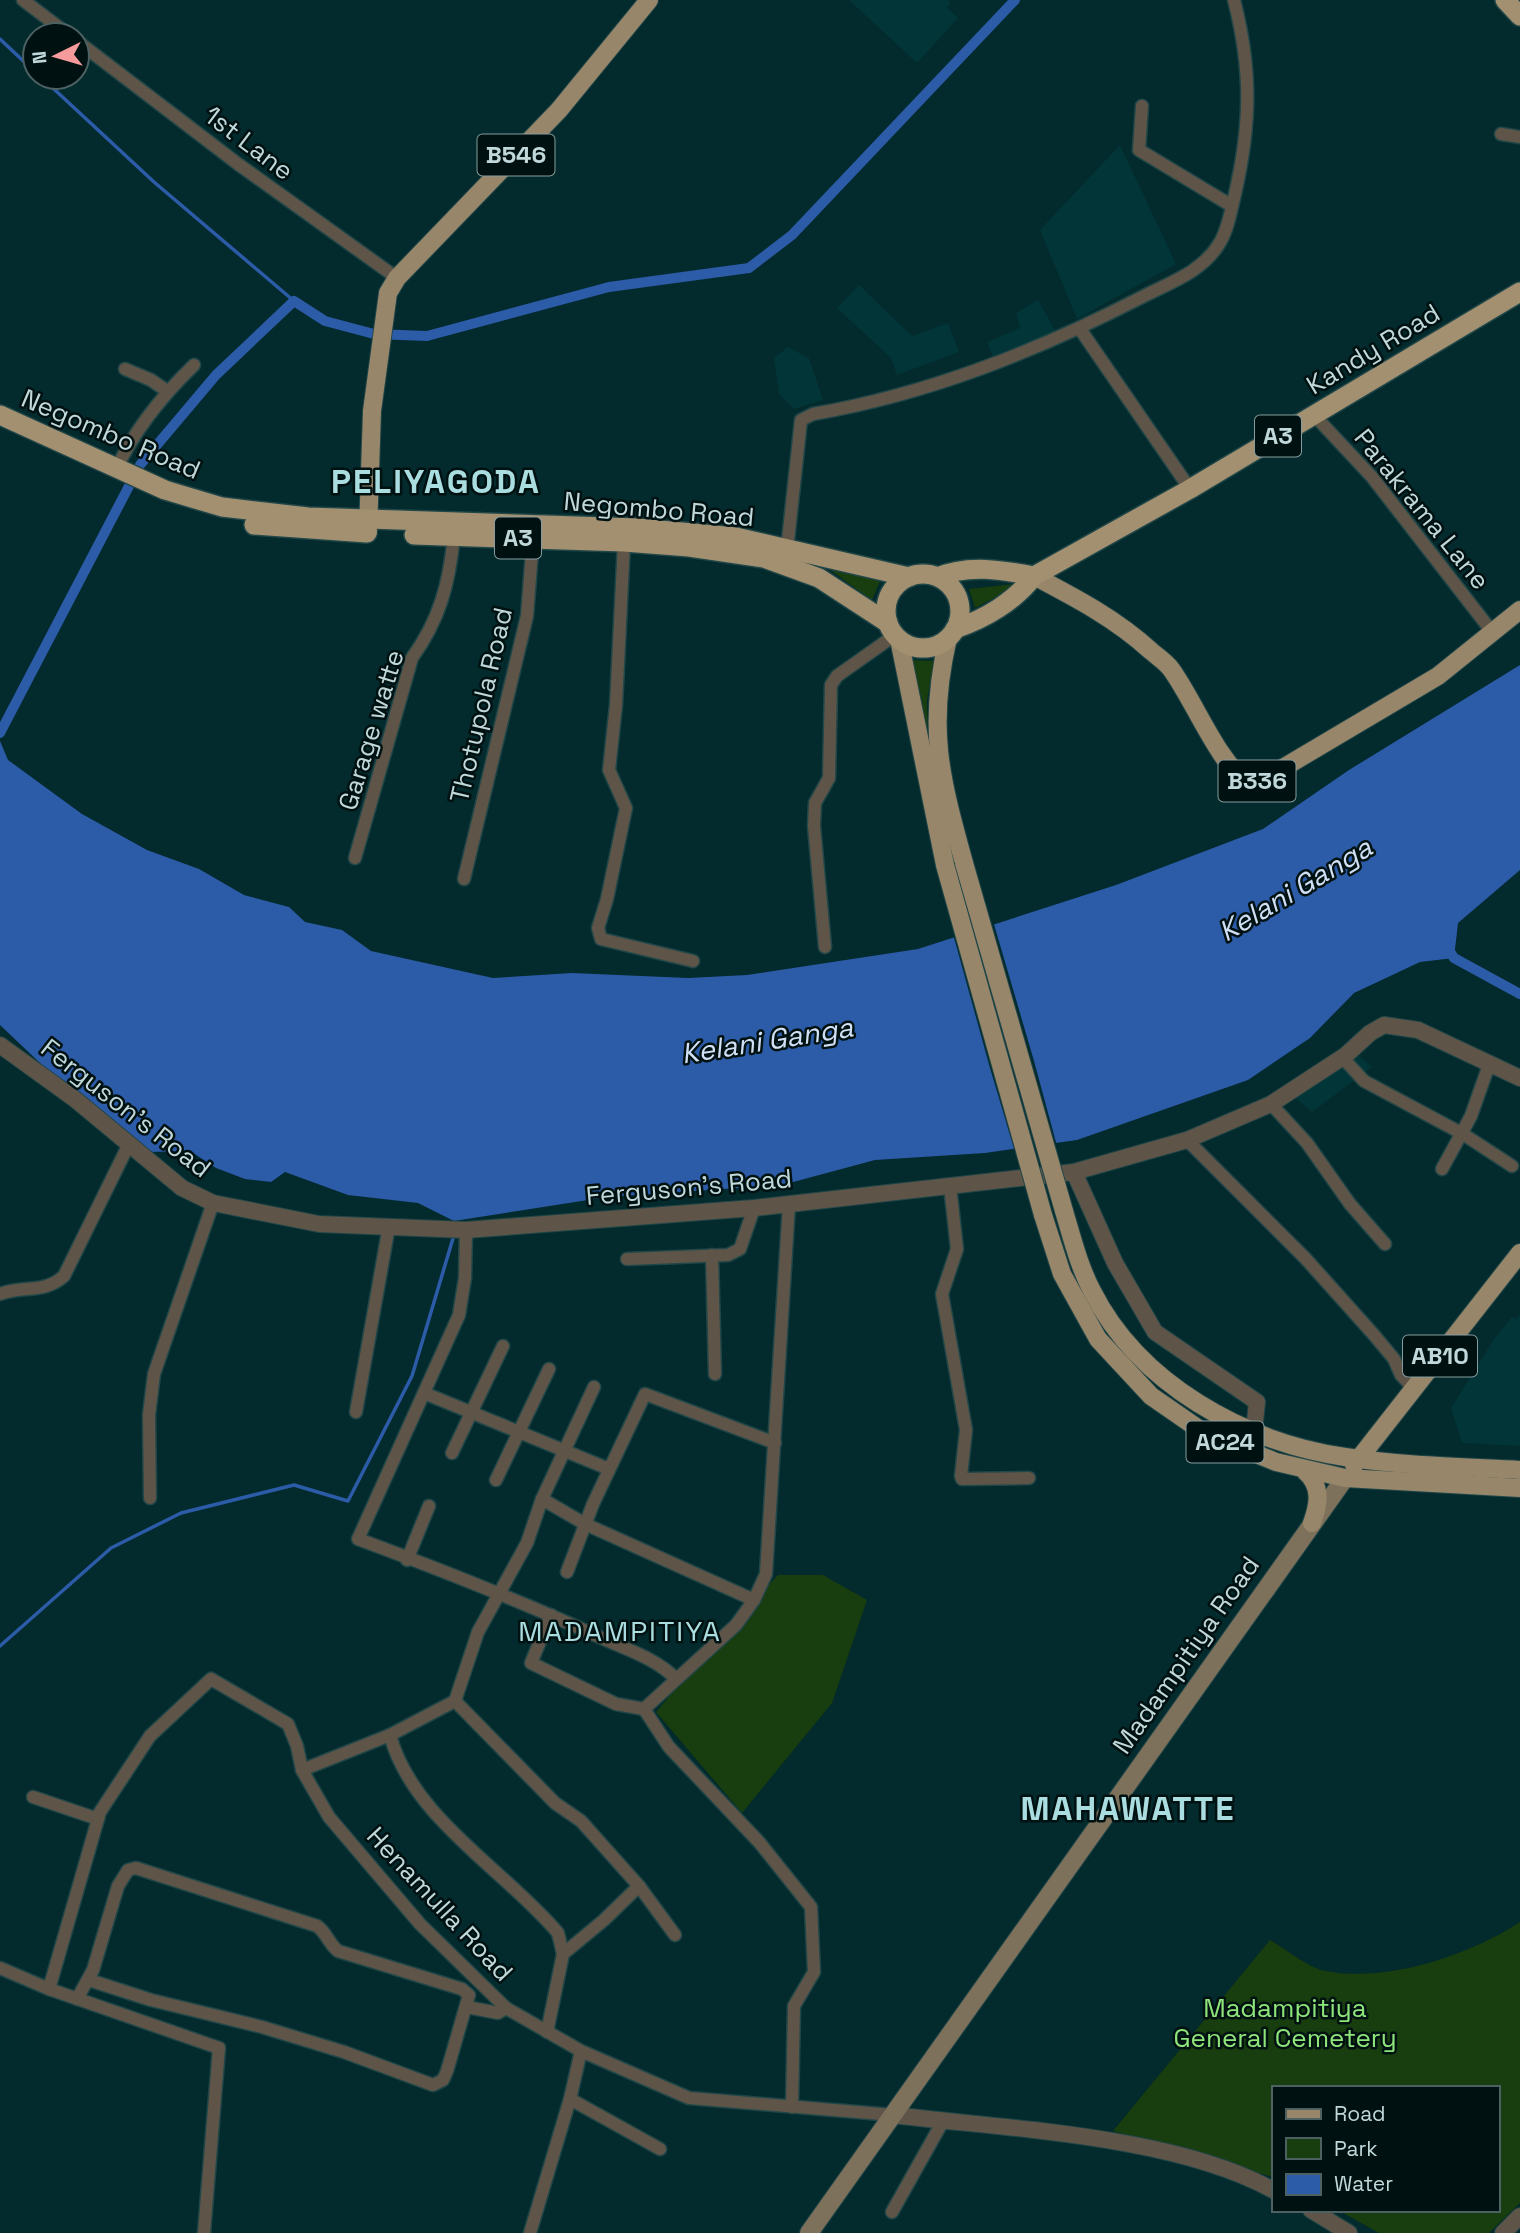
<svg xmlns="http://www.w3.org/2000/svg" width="1520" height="2233" font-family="'Space Grotesk',sans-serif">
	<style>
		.built { fill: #023538 }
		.green { fill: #183d0e }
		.water { fill: #2c5ba8 }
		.pier { fill: #032a2c }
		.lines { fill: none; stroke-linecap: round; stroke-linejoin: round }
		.stream { stroke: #2c5ba8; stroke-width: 3.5 }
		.canal { stroke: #2c5ba8; stroke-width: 10 }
		.minor-casing { stroke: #214648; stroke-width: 15 }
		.tertiary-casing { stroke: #214648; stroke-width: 18 }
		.secondary-casing { stroke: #214648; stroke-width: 20 }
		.primary-casing { stroke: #214648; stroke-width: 20 }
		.trunk-casing { stroke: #214648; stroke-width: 22 }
		.minor { stroke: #5e5548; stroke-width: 12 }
		.tertiary { stroke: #5e5548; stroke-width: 16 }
		.secondary { stroke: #7e715b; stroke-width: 18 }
		.primary { stroke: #97866a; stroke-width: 18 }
		.trunk { stroke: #a29070; stroke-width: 19 }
		.primary-bridge-casing { stroke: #214648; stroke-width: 20; stroke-linecap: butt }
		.primary-bridge { stroke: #97866a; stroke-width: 18 }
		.labels { text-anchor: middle; stroke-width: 5; stroke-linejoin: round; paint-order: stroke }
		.shield { fill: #001112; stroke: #869c9e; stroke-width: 2 }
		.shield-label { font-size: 24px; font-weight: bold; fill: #c0d8da }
		.street-label { font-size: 26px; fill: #c0d8da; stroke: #001112 }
		.park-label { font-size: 26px; fill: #8ee57a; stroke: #001112 }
		.water-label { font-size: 28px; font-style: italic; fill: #d2e0f5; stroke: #001112 }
		.neighbourhood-label { font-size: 28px; letter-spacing: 2px; fill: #aadde0; stroke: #001112 }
		.district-label { font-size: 33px; font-weight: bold; letter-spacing: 2px; fill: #aadde0; stroke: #001112 }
	</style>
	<rect width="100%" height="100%" fill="#032a2c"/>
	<g class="built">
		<polygon points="849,0 948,0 951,3 947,8 958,18 917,63"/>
		<polygon points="1120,145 1176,264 1077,319 1040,230"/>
		<polygon points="859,285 912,336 948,323 959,352 897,375 891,358 837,308"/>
		<polygon points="1038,300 1056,332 993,356 987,342 1020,328 1016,313"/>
		<polygon points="788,347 809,358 823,400 794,409 779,394 774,358"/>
		<polygon points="1351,1049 1372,1067 1312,1112 1287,1091"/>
		<polygon points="1520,1314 1520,1446 1462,1443 1451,1408 1494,1339 1512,1317 1516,1319"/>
	</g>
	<g class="green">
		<polygon points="826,567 881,579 872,600"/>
		<polygon points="1022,583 975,608 969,589"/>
		<polygon points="911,660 934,661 927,700 928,741"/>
		<polygon points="778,1575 823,1575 867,1600 832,1703 742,1813 656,1712 709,1649"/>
		<path d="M1520,1922V2203L1489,2233H1379L1338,2210H1497V2088H1273V2177L1113,2131L1270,1940C1286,1949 1308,1968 1326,1971C1387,1983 1470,1955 1520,1922Z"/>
	</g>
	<polygon class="water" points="1520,665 1520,870 1458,923 1454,958 1420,962 1354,993 1310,1038 1248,1080 1077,1140 985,1153 875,1160 782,1185 607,1197 454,1221 418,1203 348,1195 285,1172 271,1182 245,1179 216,1168 190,1151 150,1152 79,1100 0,1025 0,741 8,760 82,814 147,850 199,869 244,895 289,907 305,922 342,930 371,951 493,978 572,973 688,978 747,975 918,949 1116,885 1263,829 1349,770"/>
	<polygon class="pier" points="993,921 1034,1061 1057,1146 1015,1152 990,1068 953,934"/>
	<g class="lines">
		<g class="stream">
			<polyline points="0,39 35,72"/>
			<polyline points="41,77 154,182 294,301"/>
			<polyline points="0,1646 111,1548 181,1513 294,1485 348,1501 412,1376 454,1235"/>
		</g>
		<g class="canal">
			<polyline points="0,733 140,465 216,375 294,301 325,321 374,334 427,336 609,287 749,268 792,235 1015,0"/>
			<polyline points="1447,947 1454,958 1520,994"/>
		</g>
		<defs>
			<g id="minor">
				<polyline points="23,0 69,35"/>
				<polyline points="77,41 238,164 397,278"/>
				<polyline points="1142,106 1139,150 1232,206"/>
				<polyline points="1501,134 1520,137"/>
				<polyline points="1080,329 1190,489"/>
				<polyline points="125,369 151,380 167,391"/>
				<polyline points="1314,415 1372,477 1493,633"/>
				<path d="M116,470C134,430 163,395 194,365"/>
				<polyline points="624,542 616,705 609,770 626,808 607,899 598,928 601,939 693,961"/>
				<path d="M787,550L801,420L813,414C929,394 1037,351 1142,297C1169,283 1202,272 1219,244C1228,230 1231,210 1235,194C1251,124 1252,70 1234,0"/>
				<path d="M355,858L412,658C440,619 449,584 454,536"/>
				<polyline points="464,879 527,616 533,539"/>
				<polyline points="825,947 814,826 815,803 829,778 831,685 837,676 895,635"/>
				<polyline points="1342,1057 1364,1081 1463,1134 1512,1166"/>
				<polyline points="1271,1104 1307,1143 1350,1204 1385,1244"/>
				<polyline points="1187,1140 1306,1259 1374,1335 1394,1359 1401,1375 1414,1389"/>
				<polyline points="1442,1169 1471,1116 1490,1062"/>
				<polyline points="950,1186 957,1249 942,1294 966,1430 961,1476 962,1479 1029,1478"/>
				<polyline points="789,1204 766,1574 754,1600 736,1625 644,1709 669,1747 759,1842 811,1907 814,1972 794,2006 792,2107"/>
				<path d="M466,1230L465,1278L459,1315L358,1539C439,1569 518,1600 597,1636C623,1648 656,1658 676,1679"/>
				<polyline points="712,1255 715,1374"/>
				<polyline points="627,1259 728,1255 740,1249 754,1208"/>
				<path d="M0,1294C24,1285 44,1294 64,1276L129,1144"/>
				<polyline points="424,1393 609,1469"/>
				<polyline points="356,1412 389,1226"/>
				<polyline points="452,1453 503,1346"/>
				<polyline points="496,1480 549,1369"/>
				<polyline points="150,1498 149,1415 154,1374 213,1203"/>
				<polyline points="542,1499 585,1524 754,1600"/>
				<polyline points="407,1560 429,1506"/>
				<polyline points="567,1572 593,1504 645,1394 775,1443"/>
				<polyline points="551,1615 531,1663 616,1704 644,1709"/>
				<polyline points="455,1701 555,1803 581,1821 639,1886 604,1920 563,1954"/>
				<path d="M390,1735C412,1818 505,1870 558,1933L563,1954L547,2032"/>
				<polyline points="302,1770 390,1735 455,1701 478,1632 527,1543 542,1499 594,1387"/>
				<polyline points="33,1797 98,1819"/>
				<polyline points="639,1886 675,1935"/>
				<polyline points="0,1968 49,1989 219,2048 204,2233"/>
				<polyline points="49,1989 100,1812 150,1736 211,1679 288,1724 297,1746 302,1770 329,1817 420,1924 506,2008 581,2051 689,2098 893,2115"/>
				<path d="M77,1999L93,1970L118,1886L128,1870L136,1868L317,1926C327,1933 328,1943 338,1951L462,1989L469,1995L447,2071L443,2080L433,2085L344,2052L262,2027L151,2000L89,1980"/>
				<polyline points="467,2007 498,2013 506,2008"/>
				<polyline points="570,2099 660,2149"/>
				<polyline points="892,2212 943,2121"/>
				<polyline points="530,2233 570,2099 581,2051"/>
			</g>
			<g id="tertiary">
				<polyline points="0,1045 76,1100 182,1188 213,1203 319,1224 466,1230 754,1208 1074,1172 1187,1140 1271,1104 1346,1055 1370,1033 1384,1025 1418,1030 1520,1078"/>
				<polyline points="1074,1172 1115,1263 1155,1332 1257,1402 1254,1431"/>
				<path d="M893,2115C1007,2129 1173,2135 1273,2190"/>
				<polyline points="1311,2210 1349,2233"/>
				<polyline points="1503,2233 1520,2216"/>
			</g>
			<polyline id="secondary" points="809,2233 1345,1478"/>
			<g id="primary">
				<polyline points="368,532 372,411 388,293 397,278 559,110 649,0"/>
				<path d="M1034,576C1076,598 1116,619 1151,651C1158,657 1166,662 1171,669C1195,702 1218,763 1249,784L1266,778L1438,676L1520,610"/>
				<path d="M948,638C927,728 940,776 964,863"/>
				<polyline points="899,639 945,865"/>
				<path d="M1064,1211C1072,1238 1079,1266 1092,1291C1139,1384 1244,1442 1345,1457C1403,1466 1462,1467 1520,1470"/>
				<polyline points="1043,1215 1062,1274 1098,1339 1151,1396 1203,1432 1276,1462 1345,1478 1520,1488"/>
				<polyline points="1354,1465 1520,1253"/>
				<path d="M1305,1471C1322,1486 1319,1504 1312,1523"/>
			</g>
			<g id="trunk">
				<polyline points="1505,0 1520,16"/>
				<polyline points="0,415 165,490 222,507 308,517 638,528 736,537 909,577"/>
				<polyline points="254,525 367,533"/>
				<polyline points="414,535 624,542 689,547 764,558 819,578 888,623"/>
				<circle cx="923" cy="611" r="37"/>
				<path d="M938,577C968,564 1002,570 1034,576"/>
				<path d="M955,629C985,619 1015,601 1034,576L1190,489L1520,292"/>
			</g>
		</defs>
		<use href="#minor" class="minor-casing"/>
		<use href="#tertiary" class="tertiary-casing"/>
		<use href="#secondary" class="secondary-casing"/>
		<use href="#primary" class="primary-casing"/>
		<use href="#trunk" class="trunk-casing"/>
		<use href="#minor" class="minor"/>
		<use href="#tertiary" class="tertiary"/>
		<use href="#secondary" class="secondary"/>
		<use href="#primary" class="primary"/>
		<use href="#trunk" class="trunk"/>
		<defs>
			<g id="primary-bridge">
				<polyline points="964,863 1064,1211"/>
				<polyline points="945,865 1043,1215"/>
			</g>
		</defs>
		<use href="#primary-bridge" class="primary-bridge-casing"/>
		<use href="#primary-bridge" class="primary-bridge"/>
	</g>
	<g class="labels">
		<g class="shield">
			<rect x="477.5" y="134.5" width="77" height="41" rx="5"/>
			<rect x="1255" y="415.5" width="46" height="41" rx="5"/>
			<rect x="495" y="517.5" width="46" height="41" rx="5"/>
			<rect x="1218.5" y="760.5" width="77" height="41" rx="5"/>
			<rect x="1403" y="1335.5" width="74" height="41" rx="5"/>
			<rect x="1186.5" y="1421.5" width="77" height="41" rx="5"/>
		</g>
		<g class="shield-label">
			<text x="516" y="163">B546</text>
			<text x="1278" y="444">A3</text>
			<text x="518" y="546">A3</text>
			<text x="1257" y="789">B336</text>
			<text x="1440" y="1364">AB10</text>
			<text x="1225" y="1450">AC24</text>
		</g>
		<g class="street-label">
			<text transform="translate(249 143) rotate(37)" y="9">1st Lane</text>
			<text transform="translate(1373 349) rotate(-31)" y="9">Kandy Road</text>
			<text transform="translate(111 434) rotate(23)" y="9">Negombo Road</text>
			<text transform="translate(659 509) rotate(5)" y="9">Negombo Road</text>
			<text transform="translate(1422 509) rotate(51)" y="9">Parakrama Lane</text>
			<text transform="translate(481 705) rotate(-77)" y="9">Thotupola Road</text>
			<text transform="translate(371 730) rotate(-73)" y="9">Garage watte</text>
			<text transform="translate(126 1108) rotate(38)" y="9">Ferguson's Road</text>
			<text transform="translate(689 1187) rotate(-5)" y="9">Ferguson's Road</text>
			<text transform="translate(1186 1655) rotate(-55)" y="9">Madampitiya Road</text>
			<text transform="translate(440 1904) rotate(47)" y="9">Henamulla Road</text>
		</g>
		<g class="park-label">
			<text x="1285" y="2017">Madampitiya<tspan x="1285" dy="30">General Cemetery</tspan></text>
		</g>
		<g class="water-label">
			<text transform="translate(1295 889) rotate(-31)" y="10">Kelani Ganga</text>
			<text transform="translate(767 1040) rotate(-9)" y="10">Kelani Ganga</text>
		</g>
		<g class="neighbourhood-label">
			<text x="620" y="1641">MADAMPITIYA</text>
		</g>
		<g class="district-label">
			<text x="436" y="493">PELIYAGODA</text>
			<text x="1128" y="1820">MAHAWATTE</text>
		</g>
	</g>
	<rect x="1272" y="2086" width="228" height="126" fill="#001112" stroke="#4d6162" stroke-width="2"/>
	<rect x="1286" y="2109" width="35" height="10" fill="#97866a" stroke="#4d6162" stroke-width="2"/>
	<text x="1334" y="2121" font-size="21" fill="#c0d8da">Road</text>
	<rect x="1286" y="2138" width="35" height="21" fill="#183d0e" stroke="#4d6162" stroke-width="2"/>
	<text x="1334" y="2156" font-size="21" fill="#c0d8da">Park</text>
	<rect x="1286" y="2174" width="35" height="21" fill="#2c5ba8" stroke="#4d6162" stroke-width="2"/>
	<text x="1334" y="2191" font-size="21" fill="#c0d8da">Water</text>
	<g transform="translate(56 56) rotate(265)"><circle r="33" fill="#001112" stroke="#4d6162" stroke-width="2"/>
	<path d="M0-5L12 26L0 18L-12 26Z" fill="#f59b9b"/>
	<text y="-10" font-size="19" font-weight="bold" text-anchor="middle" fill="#c0d8da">N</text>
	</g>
</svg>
